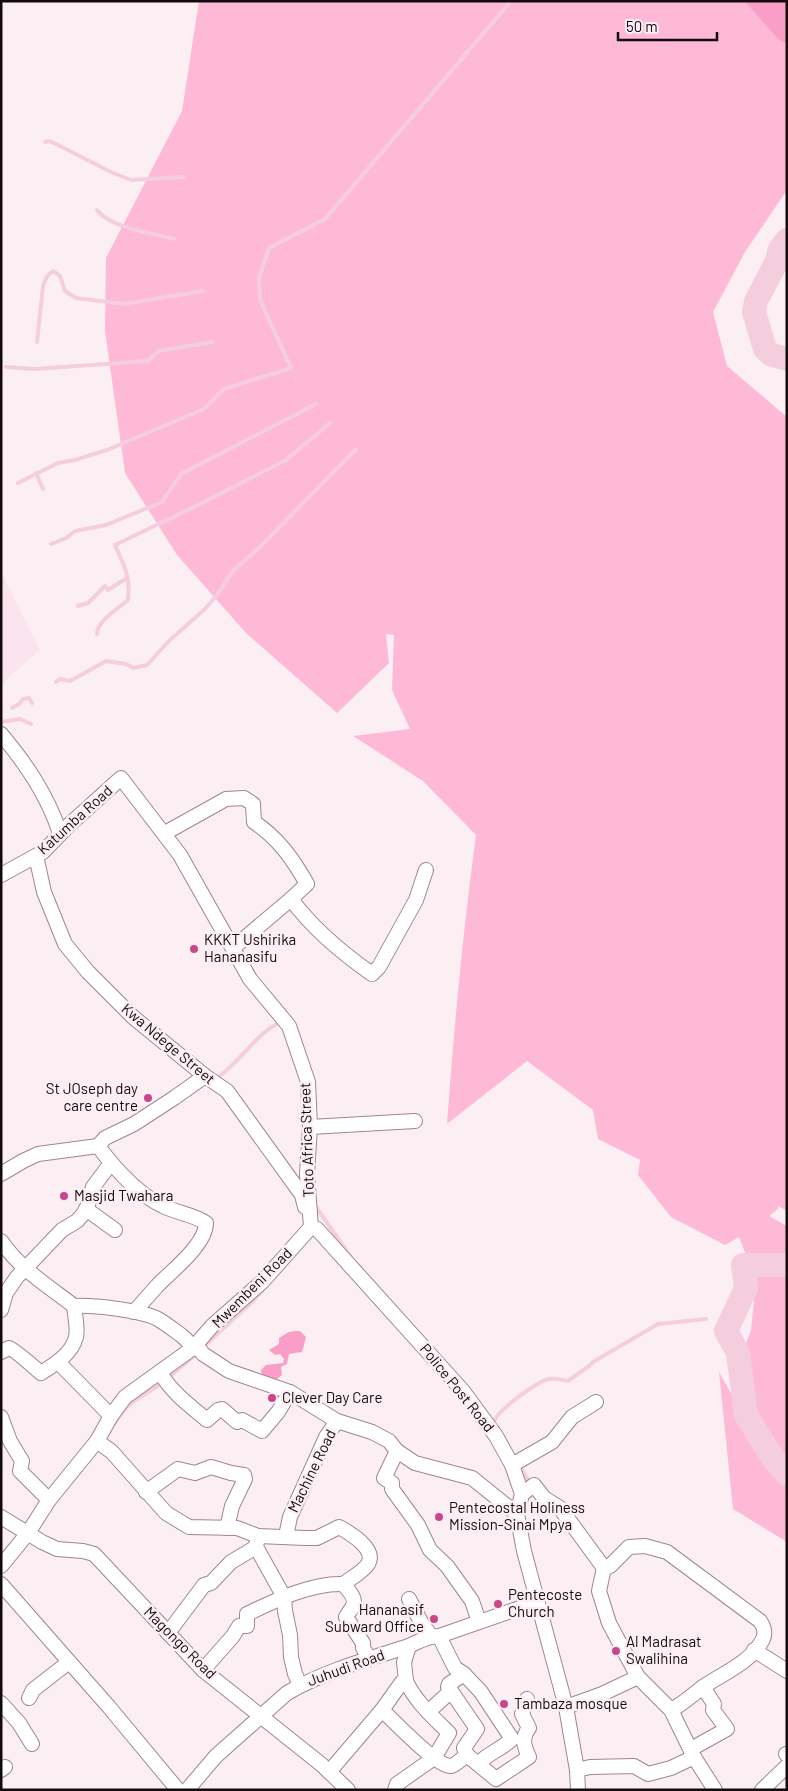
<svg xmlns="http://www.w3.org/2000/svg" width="788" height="1791" font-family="Barlow,sans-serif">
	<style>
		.built { fill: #fbe4ed }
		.green { fill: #feb9d7 }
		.forest { fill: #fa9dc7 }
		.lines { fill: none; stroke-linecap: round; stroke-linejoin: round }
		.stream { stroke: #f5cede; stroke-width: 4 }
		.river { stroke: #f5cede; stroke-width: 24 }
		.minor-casing { stroke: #a08590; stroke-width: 16 }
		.minor { stroke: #fff; stroke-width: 14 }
		.poi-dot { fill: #ca468c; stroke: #fbeff4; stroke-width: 2 }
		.labels { text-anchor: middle; stroke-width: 5; stroke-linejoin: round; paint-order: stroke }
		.street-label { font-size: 15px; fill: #130a0e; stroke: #fbeff4 }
		.poi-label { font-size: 15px; fill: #130a0e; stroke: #fbeff4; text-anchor: start }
	</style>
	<rect width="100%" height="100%" fill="#fbeff4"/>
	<polygon class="built" points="1,572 40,650 1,684"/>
	<path class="green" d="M199,1H744L779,39L787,44V190L745,252L713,312L727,366L787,417V1211L778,1206V1209L769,1216L787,1226V1542L733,1509L719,1372L739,1407L733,1379L751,1330L756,1281L739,1237L725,1245L671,1217L638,1175L640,1160L598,1139L593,1110L527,1061L447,1124C454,1027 463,931 476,835L423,781L353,736L410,729L392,690L394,635L386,634L389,663L337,713L246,633L177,555L125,473L105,331L106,258L182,111Z"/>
	<g class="forest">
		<polygon points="744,1 787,1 787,44 779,40"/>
		<polygon points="295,1331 300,1331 306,1337 302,1352 289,1354 287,1364 281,1367 282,1375 273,1382 262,1376 261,1370 266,1365 283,1363 284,1359 280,1354 275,1355 269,1350 279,1344 279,1338 289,1332"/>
	</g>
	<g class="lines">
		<g class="stream">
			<polyline points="45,142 49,141 56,144 111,172 131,180 184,177"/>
			<path d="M97,210C110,228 153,233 174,239"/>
			<path d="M37,342L43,286C45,280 47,274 53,271L60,276L65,291L76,298L124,304L203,291"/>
			<polyline points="6,367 34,369 148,361 158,351 213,342"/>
			<polyline points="36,473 43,489"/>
			<polyline points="18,483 58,463 75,460 107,450 204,409 224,389 291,368 260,300 259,278 269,248 325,219 511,1"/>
			<polyline points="51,544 66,538 75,531 106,525 162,502 181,474 316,404"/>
			<polyline points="78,606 88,603 105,586 108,590 127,578 127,575"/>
			<path d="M97,634C97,621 119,608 128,600C131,578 124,565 115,545L200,504L286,460L330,423"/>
			<polyline points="56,682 60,679 70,681 106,661 126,664 133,668 147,665 170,640 205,609 217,595 233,571 262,545 356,449"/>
			<polyline points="12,708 19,704 23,699 29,698 32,703"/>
			<polyline points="1,722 20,719 31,724"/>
			<path d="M216,1078C238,1066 260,1027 283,1022"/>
			<polyline points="314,1204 350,1256"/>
			<polyline points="202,1348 254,1300 262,1291"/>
			<polyline points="168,1378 195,1355"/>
			<path d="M494,1422C496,1411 538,1381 549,1379C554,1378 563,1380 568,1381L589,1366L593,1362L658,1324L706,1319"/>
			<polyline points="113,1425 125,1409 134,1401 162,1383"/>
			<polyline points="519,1465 530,1483"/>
			<polyline points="54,1654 86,1690"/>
		</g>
		<g class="river">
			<polyline points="787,240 780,249 776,263 756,301 754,312 765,349 772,355 787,359"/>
			<polyline points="787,1265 743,1265 746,1288 726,1331 738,1353 746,1415 772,1457 787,1474"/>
		</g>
		<defs>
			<g id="minor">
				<path d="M1,734C27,765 47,795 60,833"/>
				<path d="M165,833L226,799L244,798L253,804L254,822C278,838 293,859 307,884L291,899L233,948"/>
				<polyline points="36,856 44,892 65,944 88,972 133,1017 205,1076 227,1091 302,1195 305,1207"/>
				<polyline points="1,875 43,852 69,825 121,778 180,855 250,979 289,1026 308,1082 310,1127 307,1174 311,1227"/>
				<path d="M291,899C313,929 342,953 372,974L379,967L416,900L426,870"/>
				<polyline points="310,1127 415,1121"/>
				<path d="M98,1146C115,1169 136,1193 163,1206C176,1213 193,1214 206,1223C206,1245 171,1271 157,1286C149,1295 141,1304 134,1312"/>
				<polyline points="1,1174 23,1161 38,1154 98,1146 105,1138 134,1124 174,1098 205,1076"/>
				<polyline points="86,1209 115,1230"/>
				<polyline points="311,1227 317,1229 463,1391 496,1436 512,1465 522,1494 517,1514 524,1551 566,1707 577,1770 578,1790"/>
				<path d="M1,1241C19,1268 48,1286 74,1306C94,1305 138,1310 156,1318C164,1322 174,1330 182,1336C190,1342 190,1347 200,1350L203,1354L229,1371L290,1392L337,1421L372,1432L389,1441L397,1451L415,1463L472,1478L517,1514"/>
				<polyline points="1,1310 6,1293 17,1277 62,1230 77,1221 84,1213 88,1205 93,1187 111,1163"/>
				<path d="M1,1352L9,1348C14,1349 36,1369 41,1373C54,1365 72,1354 76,1337C78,1328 75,1316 74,1306"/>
				<polyline points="58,1362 111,1416"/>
				<path d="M160,1372C171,1392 190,1406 207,1420L218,1410L222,1409L237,1422L242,1420L262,1431L278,1412L290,1392"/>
				<polyline points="1,1417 10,1441 22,1461 20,1471 49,1500"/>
				<path d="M97,1441L112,1452L166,1513L189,1527L237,1528L258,1536L305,1538H317L339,1527C350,1533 377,1549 368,1564C363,1572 351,1578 343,1584C311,1583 276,1600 247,1614V1626H239L233,1636L203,1670"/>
				<polyline points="397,1451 384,1478 392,1483 392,1489 418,1525 430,1550 447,1566 472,1601 479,1622"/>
				<polyline points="512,1465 552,1442 572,1417 596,1402"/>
				<polyline points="146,1492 178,1469 195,1473 211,1467 231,1473 244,1475 245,1479 232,1506 227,1528"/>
				<polyline points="522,1494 534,1485 544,1498 560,1508 604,1568 599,1591 609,1623 638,1677 671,1710 694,1757 715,1790"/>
				<polyline points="1,1517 42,1542 57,1549 83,1551 94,1554 203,1670 322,1765 348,1790"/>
				<polyline points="258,1536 256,1547 284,1597 285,1611 290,1635 291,1657 295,1674 300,1685"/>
				<polyline points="286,1536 290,1517 326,1437 337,1421"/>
				<polyline points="1,1566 28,1533 49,1500 97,1441 111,1416 125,1397 193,1348 212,1326 262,1282 311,1227"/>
				<path d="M604,1568L610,1566L629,1547L645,1546L667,1552L760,1621C764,1627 766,1632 763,1639C751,1663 723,1673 703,1687C692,1695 683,1704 671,1710"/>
				<polyline points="1,1584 109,1707 178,1790"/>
				<path d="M343,1584C348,1590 357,1598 353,1606C351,1610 348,1613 346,1617L363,1643V1648L369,1658"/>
				<polyline points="409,1599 422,1624 431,1636"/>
				<polyline points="168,1633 204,1585 211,1583 231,1562 256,1547"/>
				<path d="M439,1636L455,1668L464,1674L481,1692L512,1739C502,1749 488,1753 478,1764"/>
				<polyline points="754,1650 787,1671"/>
				<polyline points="451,1691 477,1729 464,1748 467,1755"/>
				<polyline points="29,1698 33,1690 69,1662"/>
				<polyline points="1,1703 19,1723 32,1744"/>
				<polyline points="566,1707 602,1694 638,1677"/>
				<polyline points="382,1710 402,1682 406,1681 404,1662 409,1646"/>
				<polyline points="428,1712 451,1691 448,1687 449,1684 464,1674"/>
				<polyline points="691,1749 727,1729 713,1710 714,1704 703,1687"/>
				<polyline points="786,1754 787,1755"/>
				<polyline points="1,1770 5,1767"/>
				<polyline points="577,1770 590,1767 634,1766 648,1774 671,1768 694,1757"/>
				<path d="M329,1772L382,1710C394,1721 437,1767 451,1766C456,1765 462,1758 467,1755L496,1779L529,1757C524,1746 521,1738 529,1728L522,1714L527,1699"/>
				<path d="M187,1790L216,1756L287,1693C325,1671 365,1660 406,1647C417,1643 426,1636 439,1636L537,1602"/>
				<path d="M395,1790L397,1784L434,1758L449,1733C433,1717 415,1701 406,1681"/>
				<polyline points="762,1790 787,1766"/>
			</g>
		</defs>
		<use href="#minor" class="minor-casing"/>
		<use href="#minor" class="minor"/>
	</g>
	<g class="poi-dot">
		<circle cx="194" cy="949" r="5"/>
		<circle cx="148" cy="1098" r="5"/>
		<circle cx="64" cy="1196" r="5"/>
		<circle cx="272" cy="1398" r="5"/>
		<circle cx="439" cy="1517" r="5"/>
		<circle cx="498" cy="1604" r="5"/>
		<circle cx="434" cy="1619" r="5"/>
		<circle cx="616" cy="1651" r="5"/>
		<circle cx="504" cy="1704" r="5"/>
	</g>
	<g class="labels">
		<g class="street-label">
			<text transform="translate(75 820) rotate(-42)" y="5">Katumba Road</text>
			<text transform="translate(168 1044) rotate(40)" y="5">Kwa Ndege Street</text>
			<text transform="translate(307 1140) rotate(-92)" y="5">Toto Africa Street</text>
			<text transform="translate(252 1288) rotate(-45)" y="5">Mwembeni Road</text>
			<text transform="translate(457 1388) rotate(51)" y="5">Police Post Road</text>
			<text transform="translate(312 1471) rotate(-64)" y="5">Machine Road</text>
			<text transform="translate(180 1643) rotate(45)" y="5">Magongo Road</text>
			<text transform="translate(346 1668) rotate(-20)" y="5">Juhudi Road</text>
		</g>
		<g class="poi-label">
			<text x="204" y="945">KKKT Ushirika<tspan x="204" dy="17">Hananasifu</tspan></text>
			<text x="138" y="1094" text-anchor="end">St JOseph day<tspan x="138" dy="17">care centre</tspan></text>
			<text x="74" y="1201">Masjid Twahara</text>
			<text x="282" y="1403">Clever Day Care</text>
			<text x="449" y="1513">Pentecostal Holiness<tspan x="449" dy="17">Mission-Sinai Mpya</tspan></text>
			<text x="508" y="1600">Pentecoste<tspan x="508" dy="17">Church</tspan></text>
			<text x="424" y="1615" text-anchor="end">Hananasif<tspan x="424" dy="17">Subward Office</tspan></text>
			<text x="626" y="1647">Al Madrasat<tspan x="626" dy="17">Swalihina</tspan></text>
			<text x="514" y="1709">Tambaza mosque</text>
		</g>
	</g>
	<rect width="788" height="1791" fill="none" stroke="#130a0e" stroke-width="5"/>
	<path d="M618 32v8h99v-8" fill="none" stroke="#130a0e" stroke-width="2.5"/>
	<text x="626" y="32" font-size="15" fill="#130a0e" stroke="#fbeff4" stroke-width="4" paint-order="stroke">50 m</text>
</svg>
